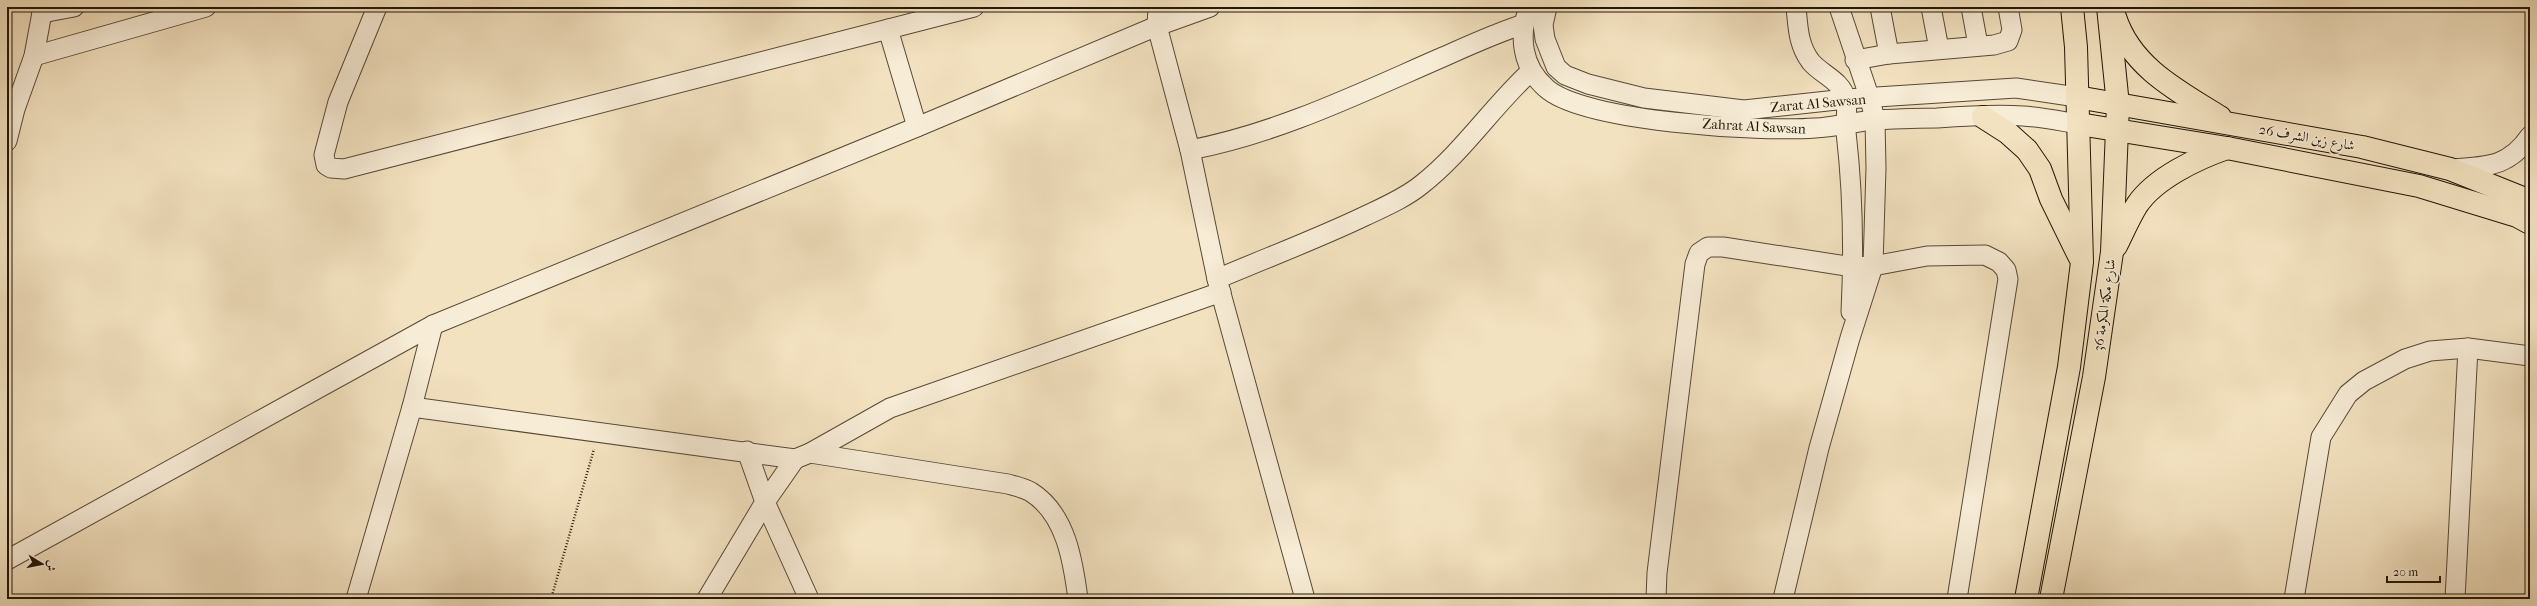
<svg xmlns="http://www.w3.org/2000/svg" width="2537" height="606" font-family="'IM FELL French Canon',Amiri,serif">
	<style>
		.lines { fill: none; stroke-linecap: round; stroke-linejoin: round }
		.minor-casing { stroke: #564934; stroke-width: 21 }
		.major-casing { stroke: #221606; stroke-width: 24 }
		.path { stroke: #221606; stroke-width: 2.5; stroke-dasharray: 1 2; stroke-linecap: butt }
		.minor { stroke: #f7ecd6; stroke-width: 19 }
		.major { stroke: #f3e2c0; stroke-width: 22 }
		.labels { text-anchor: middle; stroke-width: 3; stroke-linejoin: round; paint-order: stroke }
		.street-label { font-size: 14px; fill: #221606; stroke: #f7ecd6 }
	</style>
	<rect width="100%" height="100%" fill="#f3e2c0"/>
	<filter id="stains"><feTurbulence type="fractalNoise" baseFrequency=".005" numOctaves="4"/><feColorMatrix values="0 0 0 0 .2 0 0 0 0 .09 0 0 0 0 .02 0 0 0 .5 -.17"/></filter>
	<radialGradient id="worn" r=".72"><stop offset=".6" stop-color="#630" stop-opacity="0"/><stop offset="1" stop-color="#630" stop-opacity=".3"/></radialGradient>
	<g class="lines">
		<defs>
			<g id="minor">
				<polyline points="377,7 338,102 324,155 326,165 331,168 344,169 974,7"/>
				<polyline points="1158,7 1157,26 1190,150 1217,279 1305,599"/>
				<path d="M1529,7C1518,36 1522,67 1546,88C1583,122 1762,132 1815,128C1834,127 1854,122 1874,120C1895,119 1916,118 1937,118C1965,116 1995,114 2023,116C2041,117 2060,121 2079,124"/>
				<polyline points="1547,7 1543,25 1545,39 1556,67 1565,75 1588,84 1644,98 1744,110 1846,99 2016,88 2077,97"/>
				<path d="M1796,7C1798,27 1798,45 1811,62C1822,75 1841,80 1846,99C1848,109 1845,122 1846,132C1853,192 1854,252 1851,312"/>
				<polyline points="1880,7 1889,54"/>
				<polyline points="1931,7 1939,49"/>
				<polyline points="1971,7 1978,45"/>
				<polyline points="42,13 74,7"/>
				<polyline points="888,29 917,127"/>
				<polyline points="34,56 206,7"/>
				<polyline points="1855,60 1889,54 1994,45 2008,41 2012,30 2008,7"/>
				<polyline points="7,141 15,109 34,56 43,7"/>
				<path d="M1190,150C1279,133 1360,93 1443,57C1470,45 1496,33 1524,24"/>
				<path d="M2451,169C2486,166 2508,168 2530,136"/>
				<path d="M1217,279C1266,258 1317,239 1365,216C1384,207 1405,198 1421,185C1463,152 1492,107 1531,71"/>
				<polyline points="412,407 795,459 765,502 809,599"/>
				<path d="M810,453L1008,484C1015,486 1024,488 1031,492C1066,514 1073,561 1078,599"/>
				<polyline points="795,459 810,453 890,408 1221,292"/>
				<polyline points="7,560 433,325 917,127 1157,26 1210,7"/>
				<polyline points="356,599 412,407 433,325"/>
				<polyline points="707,599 765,502 747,451"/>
				<polyline points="1656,599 1657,573 1695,264 1699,253 1708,247 1723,247 1853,267 1873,266 1927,256 1985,255 1999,262 2006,270 2008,279 1957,599"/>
				<polyline points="1783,599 1819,448 1850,338 1873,266 1876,168 1875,120 1870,99 1839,7"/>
				<polyline points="2294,599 2321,437 2348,394 2364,381 2405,359 2430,351 2468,348 2530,356"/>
				<polyline points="2455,599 2468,348"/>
			</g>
			<g id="major">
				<path d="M2115,17C2131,67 2178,91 2220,117"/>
				<polyline points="2077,97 2362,147 2450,169 2530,201"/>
				<polyline points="1983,117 2008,133 2027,150 2040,169 2051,199 2079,256"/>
				<polyline points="2079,124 2227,148 2419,186 2517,216 2530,223"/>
				<path d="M2116,246C2123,232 2129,218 2137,205C2155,178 2198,158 2227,148"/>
				<polyline points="2026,599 2069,367 2082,262 2076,47 2072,7"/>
				<polyline points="2051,599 2094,377 2112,252 2118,105 2108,7"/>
			</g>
		</defs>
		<use href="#minor" class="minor-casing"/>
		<use href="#major" class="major-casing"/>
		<polyline class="path" points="551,599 594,449"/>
		<use href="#minor" class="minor"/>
		<use href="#major" class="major"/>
	</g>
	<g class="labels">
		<g class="street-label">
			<text transform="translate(1818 103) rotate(-5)" y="5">Zarat Al Sawsan</text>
			<text transform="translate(1754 126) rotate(3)" y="5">Zahrat Al Sawsan</text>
			<text transform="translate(2307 137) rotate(10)" y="5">شارع زين الشرف 26</text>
			<text transform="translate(2104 305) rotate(-82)" y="5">شارع مكة المكرمة 36</text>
		</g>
	</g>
	<rect width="2537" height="606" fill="none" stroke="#f3e2c0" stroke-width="24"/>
	<rect x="8" y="8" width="2521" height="590" fill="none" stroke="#221606" stroke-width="2"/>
	<rect x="12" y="12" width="2513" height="582" fill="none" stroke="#221606"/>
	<g transform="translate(42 564) rotate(100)" stroke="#f7ecd6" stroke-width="3" paint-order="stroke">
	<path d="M0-3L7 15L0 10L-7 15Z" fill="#221606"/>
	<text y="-6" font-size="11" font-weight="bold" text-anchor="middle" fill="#221606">ش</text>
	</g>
	<path d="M2387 576v6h53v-6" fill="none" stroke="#221606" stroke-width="2"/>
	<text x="2393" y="576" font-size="12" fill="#221606" stroke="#f7ecd6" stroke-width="3" paint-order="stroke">20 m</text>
	<rect width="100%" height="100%" filter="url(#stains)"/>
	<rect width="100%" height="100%" fill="url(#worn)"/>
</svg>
